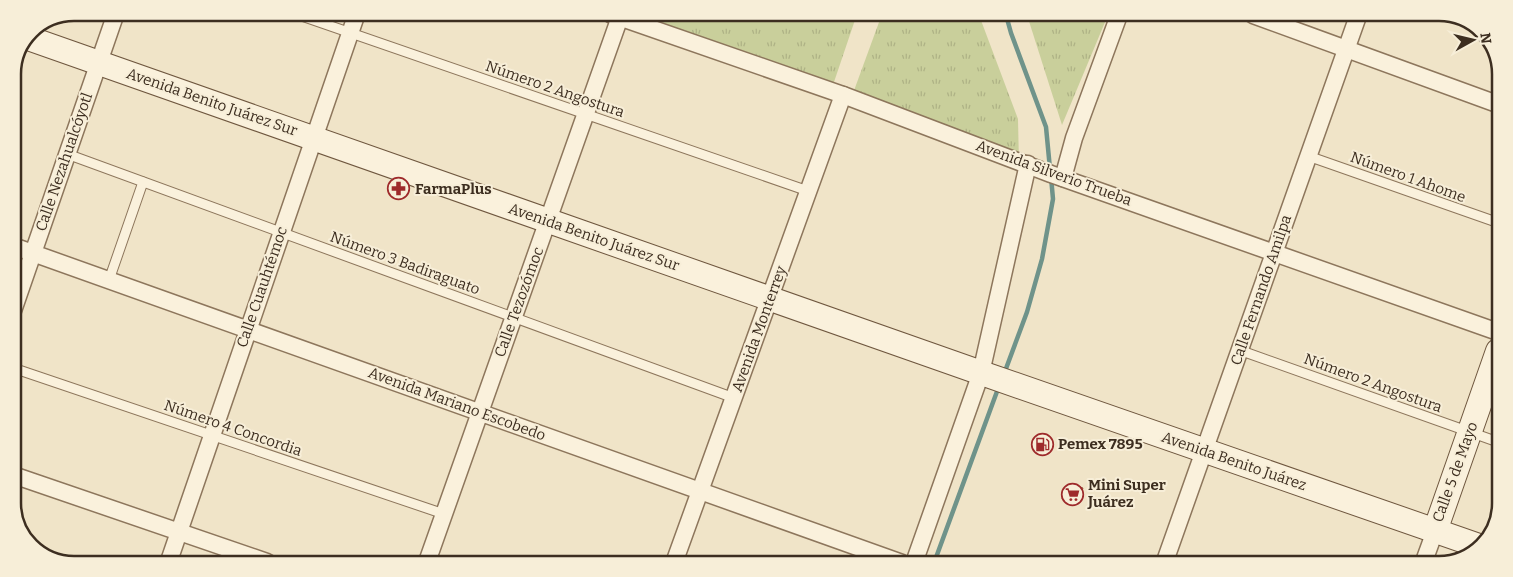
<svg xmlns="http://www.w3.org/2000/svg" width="1513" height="577" font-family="Bitter,serif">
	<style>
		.grass { fill: url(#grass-tufts) }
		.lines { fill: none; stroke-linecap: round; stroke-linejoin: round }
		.stream { stroke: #6f938a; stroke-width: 4.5 }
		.building { fill: #cf9f7d; stroke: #8d5f41 }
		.lane-casing { stroke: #8d765c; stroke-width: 11 }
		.street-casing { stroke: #8d765c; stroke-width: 19 }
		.secondary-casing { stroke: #6f573f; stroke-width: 26 }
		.lane { stroke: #faf1dc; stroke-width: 9 }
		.street { stroke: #faf1dc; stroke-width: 16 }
		.secondary { stroke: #faf1dc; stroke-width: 24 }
		.labels { text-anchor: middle; stroke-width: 4; stroke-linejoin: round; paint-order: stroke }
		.street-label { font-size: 15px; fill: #3d2e20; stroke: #f7eed8 }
		.poi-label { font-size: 15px; font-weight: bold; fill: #3d2e20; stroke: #f7eed8; text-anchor: start }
		.rim { fill: none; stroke: #3d2e20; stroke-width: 2.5 }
	</style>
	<defs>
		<pattern id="grass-tufts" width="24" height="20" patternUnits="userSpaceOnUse" patternTransform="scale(1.25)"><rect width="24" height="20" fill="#c9cf9b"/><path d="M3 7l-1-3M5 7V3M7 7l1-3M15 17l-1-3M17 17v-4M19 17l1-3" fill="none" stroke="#aeb285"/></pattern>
	</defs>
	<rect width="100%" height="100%" fill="#f0e4c8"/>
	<g class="grass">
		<polygon points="642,14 857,14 833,85 640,19"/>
		<polygon points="882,14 979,15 1018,119 1019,164 852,96"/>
		<polygon points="1027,15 1108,15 1062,125"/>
	</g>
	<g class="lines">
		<g class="stream">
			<polyline points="1006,15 1011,33 1046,127 1050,169"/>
			<polyline points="1004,374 1027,312 1042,259 1053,199 1051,177"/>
			<polyline points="934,563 999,386"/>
		</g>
	</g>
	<polygon class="building" points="1072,484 1083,488 1077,504 1062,499 1065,489"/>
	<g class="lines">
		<defs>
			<g id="lane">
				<polyline points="293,13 808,191"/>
				<polyline points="67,154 734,398"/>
				<polyline points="1308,156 1499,223"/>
				<polyline points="109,280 143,182"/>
				<polyline points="1239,350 1498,442"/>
				<polyline points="13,368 444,514"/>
			</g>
			<g id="street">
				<polyline points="610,14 843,95 1051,174 1498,332"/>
				<polyline points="1253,15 1500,105"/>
				<polyline points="1063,178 1074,138 1119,15"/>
				<polyline points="13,246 902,563"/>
				<polyline points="13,311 116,13"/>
				<polyline points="13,475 267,562"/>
				<polyline points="169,561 357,13"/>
				<polyline points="427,562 621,14"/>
				<polyline points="674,563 843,95"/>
				<polyline points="914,563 981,373 1028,164"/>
				<polyline points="1164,564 1358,16"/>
				<polyline points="1423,564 1435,531"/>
			</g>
			<g id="secondary">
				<polyline points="28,38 990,376 1479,546"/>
				<polyline points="1435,531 1498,351"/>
			</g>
		</defs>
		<use href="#lane" class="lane-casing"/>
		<use href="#street" class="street-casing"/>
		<use href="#secondary" class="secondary-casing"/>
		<use href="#lane" class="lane"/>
		<use href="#street" class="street"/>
		<use href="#secondary" class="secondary"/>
	</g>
	<defs>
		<symbol id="pharmacy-ring" viewBox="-11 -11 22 22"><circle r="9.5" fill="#f7eed8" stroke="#9e2a2b" stroke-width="1.5"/><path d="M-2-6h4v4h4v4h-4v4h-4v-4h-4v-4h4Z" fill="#9e2a2b"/></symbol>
		<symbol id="fuel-ring" viewBox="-11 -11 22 22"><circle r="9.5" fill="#f7eed8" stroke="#9e2a2b" stroke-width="1.5"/><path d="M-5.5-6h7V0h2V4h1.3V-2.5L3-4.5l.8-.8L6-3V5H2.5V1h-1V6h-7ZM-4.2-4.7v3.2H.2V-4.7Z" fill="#9e2a2b"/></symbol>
		<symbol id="supermarket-ring" viewBox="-11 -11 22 22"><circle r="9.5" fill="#f7eed8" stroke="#9e2a2b" stroke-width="1.5"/><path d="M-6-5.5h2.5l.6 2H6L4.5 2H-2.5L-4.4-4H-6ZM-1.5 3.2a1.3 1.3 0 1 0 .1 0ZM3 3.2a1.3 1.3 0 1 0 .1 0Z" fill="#9e2a2b"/></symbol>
	</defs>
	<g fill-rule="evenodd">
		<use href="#pharmacy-ring" x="386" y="176" width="25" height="25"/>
		<use href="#fuel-ring" x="1030" y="432" width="25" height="25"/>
		<use href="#supermarket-ring" x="1060" y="482" width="25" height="25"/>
	</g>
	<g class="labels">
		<g class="street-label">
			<text transform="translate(555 89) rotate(19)" y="5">Número 2 Angostura</text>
			<text transform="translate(212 102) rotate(19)" y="5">Avenida Benito Juárez Sur</text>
			<text transform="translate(64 162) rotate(-71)" y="5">Calle Nezahualcóyotl</text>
			<text transform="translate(1054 173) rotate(20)" y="5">Avenida Silverio Trueba</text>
			<text transform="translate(1408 177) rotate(20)" y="5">Número 1 Ahome</text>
			<text transform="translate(594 237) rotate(19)" y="5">Avenida Benito Juárez Sur</text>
			<text transform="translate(405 263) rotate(20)" y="5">Número 3 Badiraguato</text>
			<text transform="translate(262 287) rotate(-71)" y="5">Calle Cuauhtémoc</text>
			<text transform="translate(1261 290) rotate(-71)" y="5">Calle Fernando Amilpa</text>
			<text transform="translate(519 302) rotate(-70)" y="5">Calle Tezozómoc</text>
			<text transform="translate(759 329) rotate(-70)" y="5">Avenida Monterrey</text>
			<text transform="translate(1373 383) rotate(20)" y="5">Número 2 Angostura</text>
			<text transform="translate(457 404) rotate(20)" y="5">Avenida Mariano Escobedo</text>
			<text transform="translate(233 428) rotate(19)" y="5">Número 4 Concordia</text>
			<text transform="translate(1234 461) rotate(19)" y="5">Avenida Benito Juárez</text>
			<text transform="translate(1455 472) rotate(-70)" y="5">Calle 5 de Mayo</text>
		</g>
		<g class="poi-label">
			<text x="415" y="194">FarmaPlus</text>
			<text x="1058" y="449">Pemex 7895</text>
			<text x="1088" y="490">Mini Super<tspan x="1088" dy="17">Juárez</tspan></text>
		</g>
	</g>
	<path d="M0 0H1513V577H0ZM74 21H1439A53 53 0 0 1 1492 74V503A53 53 0 0 1 1439 556H74A53 53 0 0 1 21 503V74A53 53 0 0 1 74 21Z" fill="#f7eed8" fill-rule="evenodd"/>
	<path class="rim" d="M74 21H1439A53 53 0 0 1 1492 74V503A53 53 0 0 1 1439 556H74A53 53 0 0 1 21 503V74A53 53 0 0 1 74 21Z"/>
	<g transform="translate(1473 40) rotate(82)" stroke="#f7eed8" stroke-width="4" paint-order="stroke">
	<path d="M0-4L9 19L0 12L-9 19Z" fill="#3d2e20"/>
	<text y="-8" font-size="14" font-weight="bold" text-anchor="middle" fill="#3d2e20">N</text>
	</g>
</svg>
